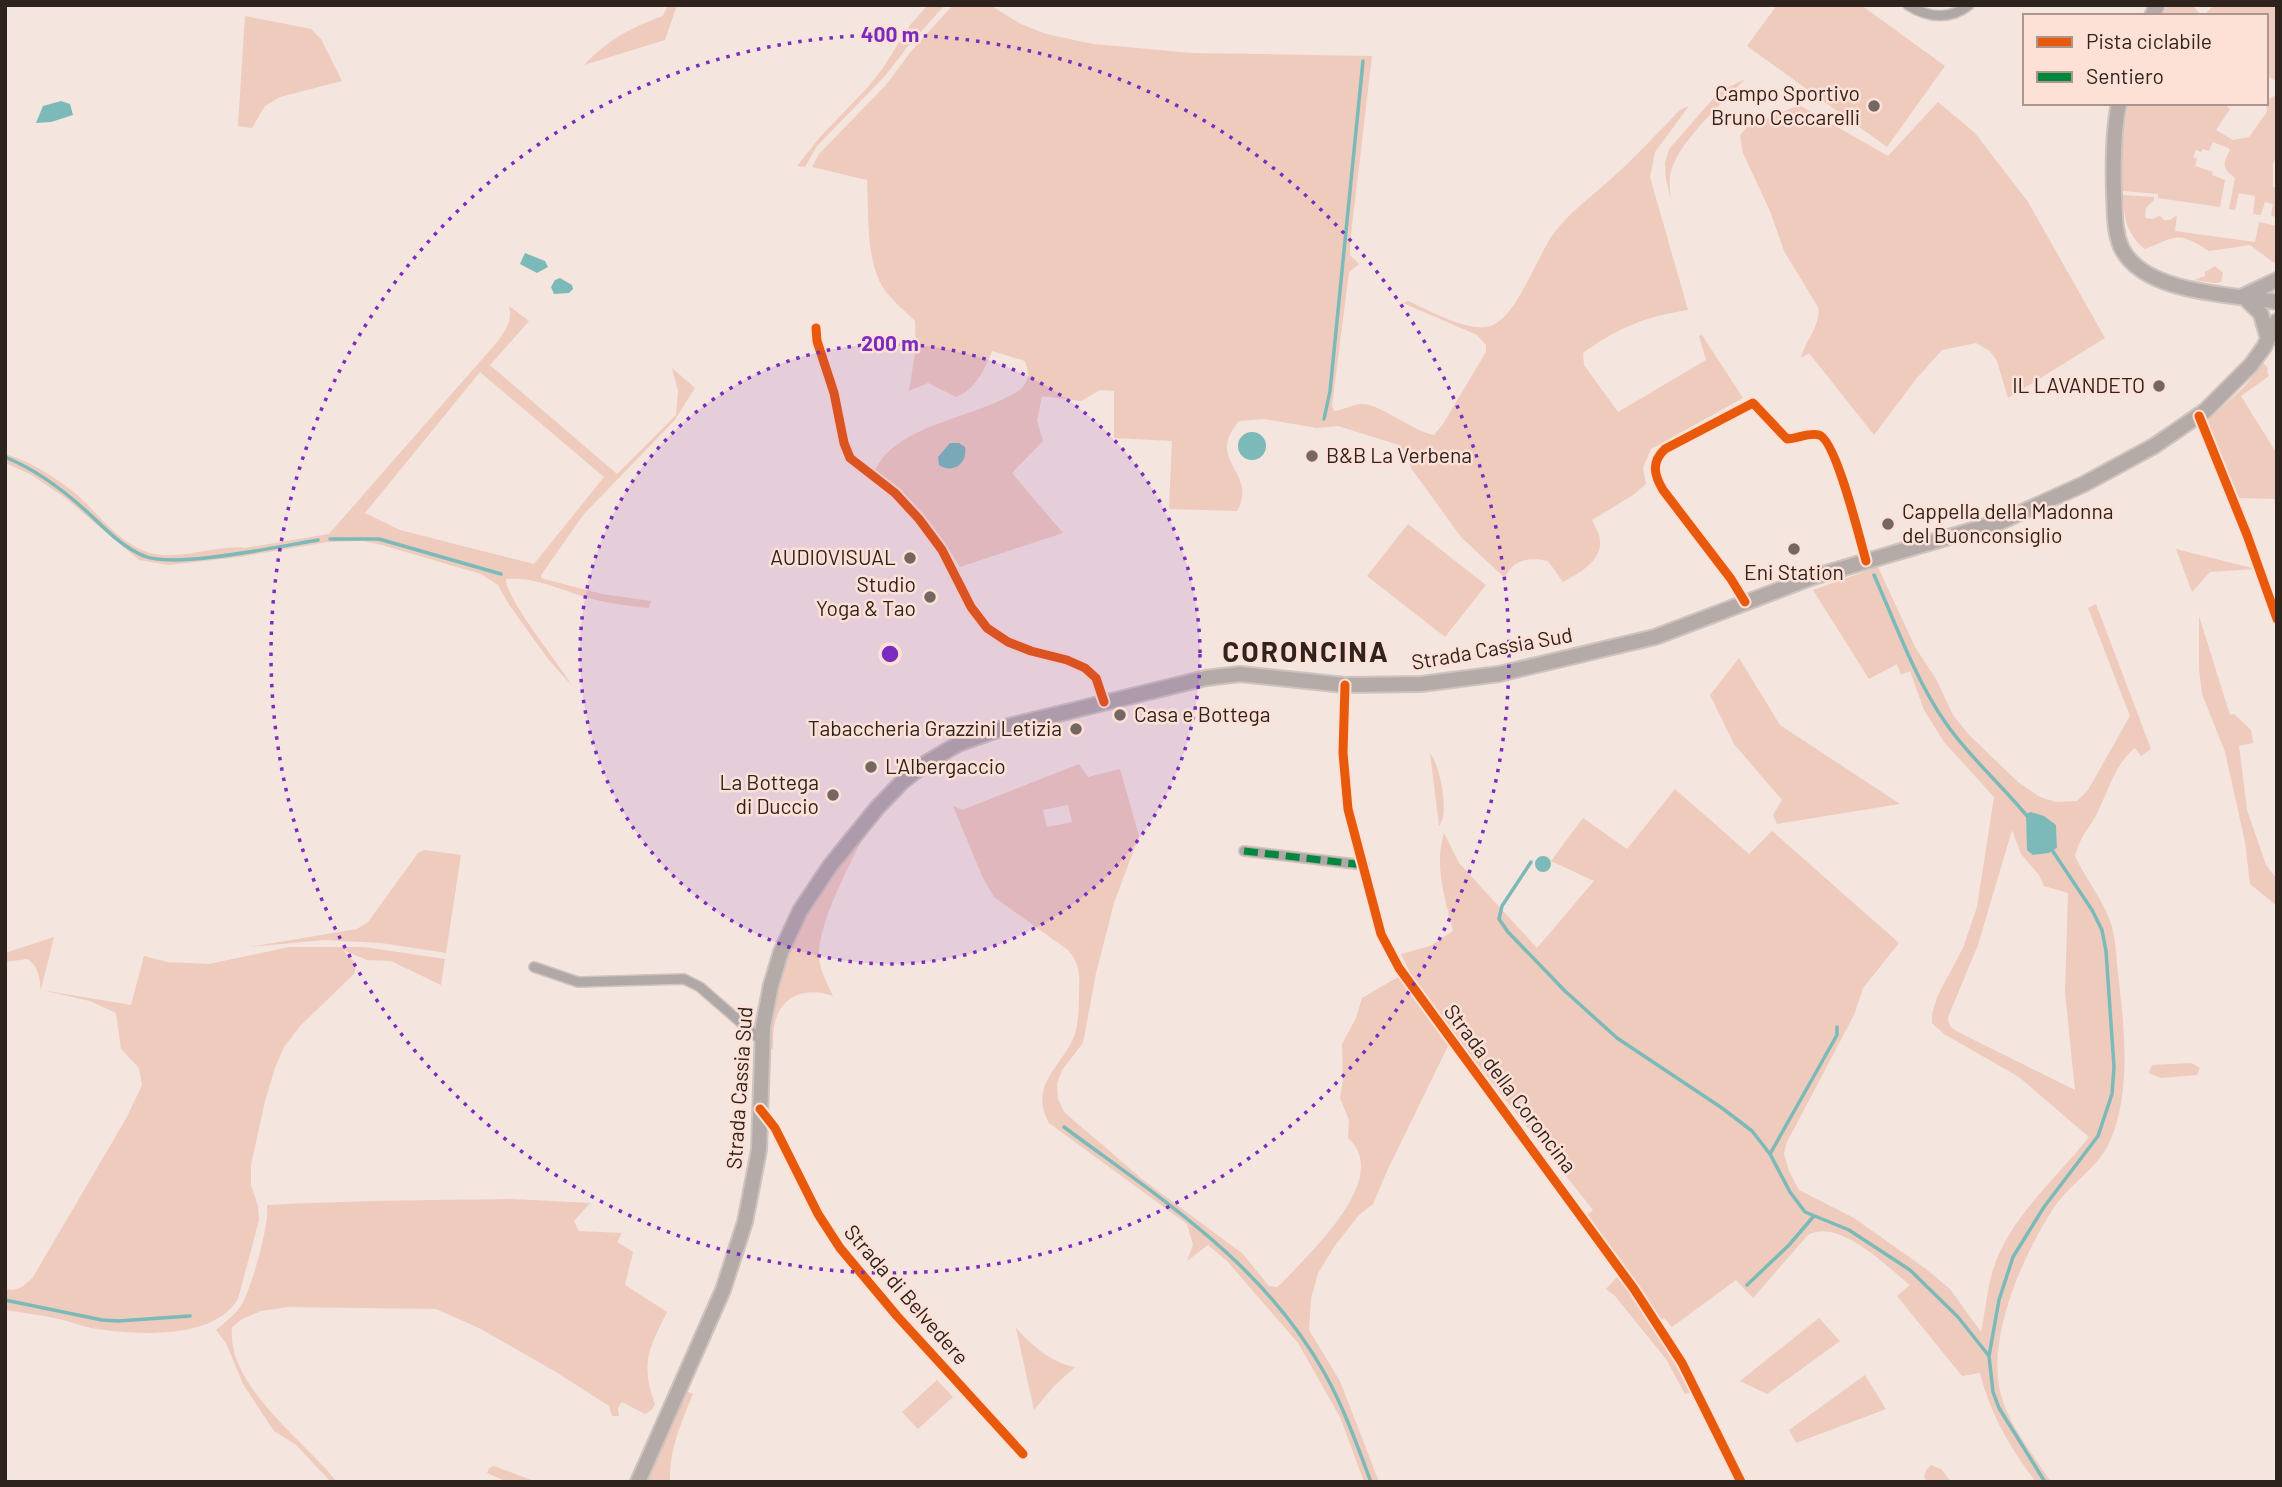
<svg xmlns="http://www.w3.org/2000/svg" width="2282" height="1487" viewBox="0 0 2282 1487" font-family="Barlow,sans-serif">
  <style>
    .green { fill: #eecbbc; fill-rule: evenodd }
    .water { fill: #7bbab8 }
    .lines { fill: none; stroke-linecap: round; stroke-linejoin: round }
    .stream { stroke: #7bbab8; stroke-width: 3.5 }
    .street-casing { stroke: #cfc3be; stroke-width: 12 }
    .primary-casing { stroke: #cfc3be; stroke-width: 18 }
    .street { stroke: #b0a8a7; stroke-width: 9 }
    .primary { stroke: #b4aaa8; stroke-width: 14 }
    .quiet { stroke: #00873e; stroke-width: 7; stroke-dasharray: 14 7; stroke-linecap: butt }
    .cycleway-casing { stroke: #fde1d6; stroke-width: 13 }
    .cycleway { stroke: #e8590c; stroke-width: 9 }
    .ring { fill: none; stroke: #7b2cbf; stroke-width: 3.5; stroke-dasharray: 3.5 7 }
    .poi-dot { fill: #746762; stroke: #fde1d6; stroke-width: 2.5 }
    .labels { text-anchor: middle; stroke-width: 5; stroke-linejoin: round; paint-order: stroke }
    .poi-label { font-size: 21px; fill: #2f231e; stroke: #fde1d6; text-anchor: end }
    .street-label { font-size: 21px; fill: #2f231e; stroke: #fde1d6 }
    .district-label { font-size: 28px; font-weight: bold; letter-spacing: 2px; fill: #2f231e; stroke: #fde1d6 }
    .centre { fill: #7b2cbf; stroke: #fde1d6; stroke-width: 3.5 }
    .ring-label { font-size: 21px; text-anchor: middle; font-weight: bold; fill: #7b2cbf; stroke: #fde1d6; stroke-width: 5; stroke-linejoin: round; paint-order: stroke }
  </style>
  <rect width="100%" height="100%" fill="#f4e5df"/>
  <path class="green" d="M668,5H677L665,40L584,65C609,39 630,28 663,16Z
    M928,5H945L908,46L885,76L817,146L805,167L797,166L820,137L868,87L883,68L910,25Z
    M953,5H990L1021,24L1046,34L1093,44L1192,53L1372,56L1350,243V255L1359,264L1349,272L1332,406L1334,411C1344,410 1353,404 1362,404C1379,403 1412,431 1434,435L1443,424L1486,352V345L1477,335L1403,303L1408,301C1429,310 1471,335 1493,325C1518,314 1537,256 1554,233C1570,212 1592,196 1612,178C1636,157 1657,133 1680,110L1689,106L1655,152L1650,177L1688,310C1645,317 1619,327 1583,353L1584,365L1618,412L1706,360L1699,336L1702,335L1743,398L1651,449L1643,468L1646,484L1633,495L1592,520C1595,526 1600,535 1600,541C1602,561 1578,574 1563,582L1548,561C1530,557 1513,559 1505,578L1461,537L1411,468L1408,457L1399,445L1338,426L1317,428L1264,419L1239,421C1204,462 1259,471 1237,511L1169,509L1172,441L1114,438V391L1100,390L1081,401L1042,396L1037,421L1043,441L1012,473L1063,533L960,567C937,530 913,495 875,471C894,427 966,419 1005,398C1013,394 1022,391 1026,382C1030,375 1027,369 1025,361L992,351C986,368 974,391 956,397L928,383L909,391L916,347L915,321C906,312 895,303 887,293C865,266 869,214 867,180L812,167L819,154L885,86L913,49Z
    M1777,5H1861L1945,66L1887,147L1747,46Z
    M2168,5H2192L2202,16H2162Z
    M2214,5H2277V82L2266,75V16H2203Z
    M245,16L311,29L321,39L342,81L280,97L265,106L252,128L238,126Z
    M1745,79C1723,102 1682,139 1672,168C1668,178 1670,190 1671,201L1666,179L1665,163L1669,149L1719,92Z
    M2277,94V153L2273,164V187L2277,188V218L2271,215L2273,204L2265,202L2261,215L2253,214L2255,196L2239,193L2235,210L2229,209L2235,178C2220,166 2224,165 2230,149L2213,142L2209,151L2203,149L2201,152L2196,150L2193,157L2197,159L2195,166L2213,172L2212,175L2225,180L2220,207L2158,198V194L2123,191L2120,161L2128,103H2222L2230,109L2216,130L2233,140L2249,137L2267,112L2266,101Z
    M1938,102L1975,133L2028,202L2105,338L2008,398L1997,361L1990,351L1976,343L1942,350L1916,379L1874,435L1809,353L1801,358C1805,341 1822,324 1818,307L1784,251L1770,211L1743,153L1740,135L1747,127L1799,105L1888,156Z
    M2123,195L2154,197V200L2146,208L2145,218L2152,219L2160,216L2164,220H2170L2177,215L2175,231L2255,242L2259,222L2277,226V265L2250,245L2209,251C2176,230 2177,237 2145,249C2126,234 2124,217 2123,195Z
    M2215,266L2223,273L2221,282L2215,283L2194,280L2205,276V272Z
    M509,306L529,321L490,365L617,474L676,415L678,391L672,368L695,388L674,421L584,514L541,575V578L544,579L602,594L651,601L649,608C630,606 611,604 593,599C564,592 537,576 506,579C505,598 560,665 572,686L548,659L508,603L498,585L481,574L382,545L363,541L328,542L240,557L169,565L139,560L64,497L30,474L5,463V454C30,461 55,477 75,493C98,513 119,544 150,553C182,561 213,545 245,548L329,534L498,341C506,329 513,320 509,306ZM480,372L604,477L534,564L400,530L365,513Z
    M2263,363L2268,368L2267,371L2269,376L2241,396L2277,454V499L2239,498L2212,435L2208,420L2245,386Z
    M1408,524L1486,585L1445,637L1367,576Z
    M2176,549L2256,569L2210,572L2192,592Z
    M1878,567L1915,647L1936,679L1953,715L1969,735L2018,782L2040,797L2056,802L2077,801L2088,790L2130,716L2088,608L2096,604L2151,749L2141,756L2135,748C2113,765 2107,797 2093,821C2084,834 2080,839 2075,856C2085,878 2102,898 2110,921C2116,937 2116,957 2118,973C2124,1027 2132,1090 2110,1141C2099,1167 2071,1183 2055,1206C2024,1252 1985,1339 2001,1395C2009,1426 2034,1455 2051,1482H2036C2011,1449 1990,1414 1980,1373L1962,1376L1897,1296L1910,1285C1887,1267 1839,1217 1808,1235L1753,1298L1736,1280L1672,1327L1664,1318L1660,1321L1587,1215L1593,1210L1433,1008L1408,969L1401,954L1430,946L1453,931C1445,898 1434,866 1444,833L1459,863L1537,948L1594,881L1551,861L1583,818L1627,849L1675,789L1749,854L1772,831L1899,943L1863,988L1854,1015L1786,1144L1784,1154L1789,1171L1799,1190L1854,1218L1926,1269L1950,1289L1981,1332C1985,1313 1987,1292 1992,1273C2007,1220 2056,1179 2089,1137L2019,1077L1944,1034L1932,1023V1013L1938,995L1963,948L1977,907L1994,797L1944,742L1924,710L1910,671L1901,675L1897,664L1869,679L1813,590ZM2056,825L2057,848L2049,853L2033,855ZM2012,830L2021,854L2039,875L2044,886L2068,893L2065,993L2075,1090L1960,1033C1952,1029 1948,1026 1948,1017L1978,945Z
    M2199,616L2230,715L2234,714L2251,730L2253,743L2239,746L2247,810L2266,865L2277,879V906L2250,884L2245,842L2225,752L2202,694L2199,669Z
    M1739,658L1780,725L1900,804L1777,824L1773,815L1782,800L1734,744L1710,695Z
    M1430,753C1440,765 1450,814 1439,826Z
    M1079,764L1088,777L1120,769L1139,836L1114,903L1096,973L1083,1043L1062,1070L1057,1084L1058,1099L1064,1112L1142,1179L1243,1254L1269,1286L1277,1287L1283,1282C1309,1253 1393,1178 1348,1138L1349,1120L1340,1098L1343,1080L1342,1044L1356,1018L1362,998L1398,977L1449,1044L1387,1171L1373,1204L1359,1215L1336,1244L1318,1273L1311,1299L1309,1330L1340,1381L1379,1482H1364L1340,1417L1298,1343L1227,1261L1208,1245L1187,1261L1193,1245L1187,1224L1049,1123C1028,1083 1063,1067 1075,1034C1079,1020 1079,1004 1079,990C1080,974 1079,962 1068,950L994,897L982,876L953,806L962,810ZM1068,805L1072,822L1047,827L1043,810Z
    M868,828C852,860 819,920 819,955C819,969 827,983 833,996C812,988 786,992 777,1016C773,1026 773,1038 773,1049L768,1048C771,1021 773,993 782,968C801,916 835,872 868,828Z
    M424,850L461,855L446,953L381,943L324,940L249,947L357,929L368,922L418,853Z
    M54,937L41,990L131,1005L144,956L167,962L209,964L289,947H364L445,959L441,985L391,961L367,960L343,950C350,959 359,961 354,974L300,1026L284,1047L275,1068L265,1101L251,1165V1185L258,1206L259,1220L238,1299C213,1341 133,1335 91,1328C80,1326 70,1321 59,1319C42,1315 23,1313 5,1310V1289C17,1292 25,1286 33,1277L127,1117L142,1085L139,1068L121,1049L116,1013L90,1001L41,990C39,977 39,966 27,959L5,962V953Z
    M2191,1063L2200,1068L2197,1075L2161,1078L2149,1073L2152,1065Z
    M512,1199L590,1203L574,1221L579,1231L622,1233L617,1242L633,1252L625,1285L667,1312C649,1349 640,1363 655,1404L652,1410L645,1414L622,1402L618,1408L619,1416H612L609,1406L556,1372L481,1329L436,1309L288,1307L261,1311L242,1319L232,1327C226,1386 304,1440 337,1482H331L295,1444L274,1431L243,1384L226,1343L216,1330C225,1322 237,1314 243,1302C252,1285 270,1224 267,1205C349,1201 430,1200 512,1199Z
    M1619,1275L1663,1340L1694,1392L1685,1394L1666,1359L1615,1296L1606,1289Z
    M1819,1318L1840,1341L1767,1394L1740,1381Z
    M1016,1328C1034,1347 1050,1362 1075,1367L1054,1386L1034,1410Z
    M1865,1375L1886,1409L1796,1443L1789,1430Z
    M937,1380L953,1397L918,1429L902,1412Z
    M686,1391L693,1394C681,1423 669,1450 670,1482H644Z
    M1931,1465L1941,1469L1951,1482H1928L1924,1477L1926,1470Z
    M494,1466L537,1482H508L487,1473L489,1468Z"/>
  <path class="water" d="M61,101L70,104L73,115L51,122L36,123L43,106Z
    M525,253L545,261L548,267L537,273L520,264Z
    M560,278L572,285L573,289L569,293L554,294L551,287L555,280Z
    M1238 446a14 14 0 1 1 28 0a14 14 0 1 1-28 0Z
    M950,443H959L965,447C968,462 954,475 939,465L938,457Z
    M2031,812L2044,816L2056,825L2057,848L2049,853L2033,855L2027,850L2026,814Z
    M1535 864a8 8 0 1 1 16 0a8 8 0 1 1-16 0Z"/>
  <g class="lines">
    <path class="stream" d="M1324,419L1330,391L1363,61
      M5,457C34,469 62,489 85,510C103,526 121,547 144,556C175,569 281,546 318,540
      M330,539H379L501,574
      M1874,575C1895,622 1915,679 1945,722C1968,756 2001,784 2027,816
      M1531,862L1502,906L1499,919L1508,932L1565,991L1617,1038L1722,1108L1752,1131L1770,1154L1790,1192L1805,1212L1849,1230L1910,1270L1958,1317L1989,1356
      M1064,1127C1162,1200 1263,1263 1325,1374C1344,1408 1357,1445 1371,1482
      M1770,1154L1837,1035V1027
      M1747,1285L1789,1245L1813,1217
      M5,1300L102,1320L118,1321L190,1316
      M2045,1482L1999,1408L1993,1392L1989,1356L1999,1300L2013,1257L2044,1207L2098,1136L2112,1094L2114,1067L2106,951L2102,930L2092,910L2052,850"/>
    <defs>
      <path id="street" d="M1908,5C1928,18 1950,20 1969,5
        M816,328L817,341L834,393L844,443L850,458L895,493L919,519L942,550L971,607L987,628L1008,642L1031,651L1067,660L1085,668L1096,678L1104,702
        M2199,416L2247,535L2277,619
        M1745,602L1731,579L1663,490C1654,475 1651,462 1665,449L1753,403L1787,439C1797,439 1809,432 1819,435C1836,440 1860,540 1866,561
        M1345,685L1343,753L1348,809L1381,934L1399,968L1634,1289L1682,1363L1741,1482
        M1244,851L1364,865
        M534,967L578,982L684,979L700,987L761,1040
        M760,1109L775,1128L818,1214L840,1248L897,1316L1023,1454"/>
      <path id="primary" d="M2152,16L2157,5
        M2119,103C2113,133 2113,164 2114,194C2115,212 2114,230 2121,247C2143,294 2231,294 2277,302
        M2243,296L2261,314L2268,339
        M2243,296L2277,280
        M638,1482L723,1290L745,1222L759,1150L763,1026L771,985L781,952L800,911L830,866L877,808L902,782L926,763L958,744L1009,726L1206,678L1240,674L1345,685L1421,684L1499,674L1655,637L1813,577L2000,522L2084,484L2154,446L2205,411L2251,365L2264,347L2277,321"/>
    </defs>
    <use href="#street" class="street-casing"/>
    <use href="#primary" class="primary-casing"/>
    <use href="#street" class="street"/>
    <use href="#primary" class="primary"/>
    <path class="quiet" d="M1244,851L1364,865"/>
    <defs>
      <path id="cycleway" d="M816,328L817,341L834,393L844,443L850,458L895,493L919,519L942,550L971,607L987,628L1008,642L1031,651L1067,660L1085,668L1096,678L1104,702
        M2199,416L2247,535L2277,619
        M1745,602L1731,579L1663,490C1654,475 1651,462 1665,449L1753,403L1787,439C1797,439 1809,432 1819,435C1836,440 1860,540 1866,561
        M1345,685L1343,753L1348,809L1381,934L1399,968L1634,1289L1682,1363L1741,1482
        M760,1109L775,1128L818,1214L840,1248L897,1316L1023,1454"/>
    </defs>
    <use href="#cycleway" class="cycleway-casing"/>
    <use href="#cycleway" class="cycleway"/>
  </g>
  <circle cx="890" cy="654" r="310" fill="#7b2cbf" fill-opacity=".12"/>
  <g class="ring">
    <circle cx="890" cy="654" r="310"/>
    <circle cx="890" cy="654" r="619"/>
  </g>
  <g class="poi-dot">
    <circle cx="1874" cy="106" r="7"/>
    <circle cx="2159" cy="386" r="7"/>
    <circle cx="1312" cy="456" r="7"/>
    <circle cx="1888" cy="524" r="7"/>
    <circle cx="1794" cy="549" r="7"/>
    <circle cx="910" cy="558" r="7"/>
    <circle cx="930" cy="597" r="7"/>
    <circle cx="1120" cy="715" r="7"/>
    <circle cx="1076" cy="729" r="7"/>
    <circle cx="871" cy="767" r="7"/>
    <circle cx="833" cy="795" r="7"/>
  </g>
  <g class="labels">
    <g class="poi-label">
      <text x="1860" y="101">Campo Sportivo<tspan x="1860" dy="24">Bruno Ceccarelli</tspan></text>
      <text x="2145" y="393">IL LAVANDETO</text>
      <text x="1326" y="463" text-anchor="start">B&amp;B La Verbena</text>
      <text x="1902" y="519" text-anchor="start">Cappella della Madonna<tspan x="1902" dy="24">del Buonconsiglio</tspan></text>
      <text x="896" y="565">AUDIOVISUAL</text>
      <text x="1794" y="580" text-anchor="middle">Eni Station</text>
      <text x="916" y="592">Studio<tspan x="916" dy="24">Yoga &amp; Tao</tspan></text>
      <text x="1134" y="722" text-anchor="start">Casa e Bottega</text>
      <text x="1062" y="736">Tabaccheria Grazzini Letizia</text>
      <text x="885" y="774" text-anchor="start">L'Albergaccio</text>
      <text x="819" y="790">La Bottega<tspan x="819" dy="24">di Duccio</tspan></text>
    </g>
    <g class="street-label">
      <text transform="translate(1492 649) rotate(-10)" y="7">Strada Cassia Sud</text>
      <text transform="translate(740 1088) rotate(-86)" y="7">Strada Cassia Sud</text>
      <text transform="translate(1510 1089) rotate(53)" y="7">Strada della Coroncina</text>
      <text transform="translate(906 1295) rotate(49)" y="7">Strada di Belvedere</text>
    </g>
    <g class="district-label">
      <text x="1306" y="662">CORONCINA</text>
    </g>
  </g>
  <circle cx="890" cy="654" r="10" class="centre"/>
  <g class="ring-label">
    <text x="890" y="42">400 m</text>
    <text x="890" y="351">200 m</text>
  </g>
  <rect width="2282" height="1487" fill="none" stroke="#2f231e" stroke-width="14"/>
  <rect x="2023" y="14" width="245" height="91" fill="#fde1d6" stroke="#ab958c" stroke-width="2"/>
  <rect x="2037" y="37" width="35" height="10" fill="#e8590c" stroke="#ab958c" stroke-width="2"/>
  <text x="2086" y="49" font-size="21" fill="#2f231e">Pista ciclabile</text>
  <rect x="2037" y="72" width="35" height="10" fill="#00873e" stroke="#ab958c" stroke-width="2"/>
  <text x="2086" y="84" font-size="21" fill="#2f231e">Sentiero</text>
</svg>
